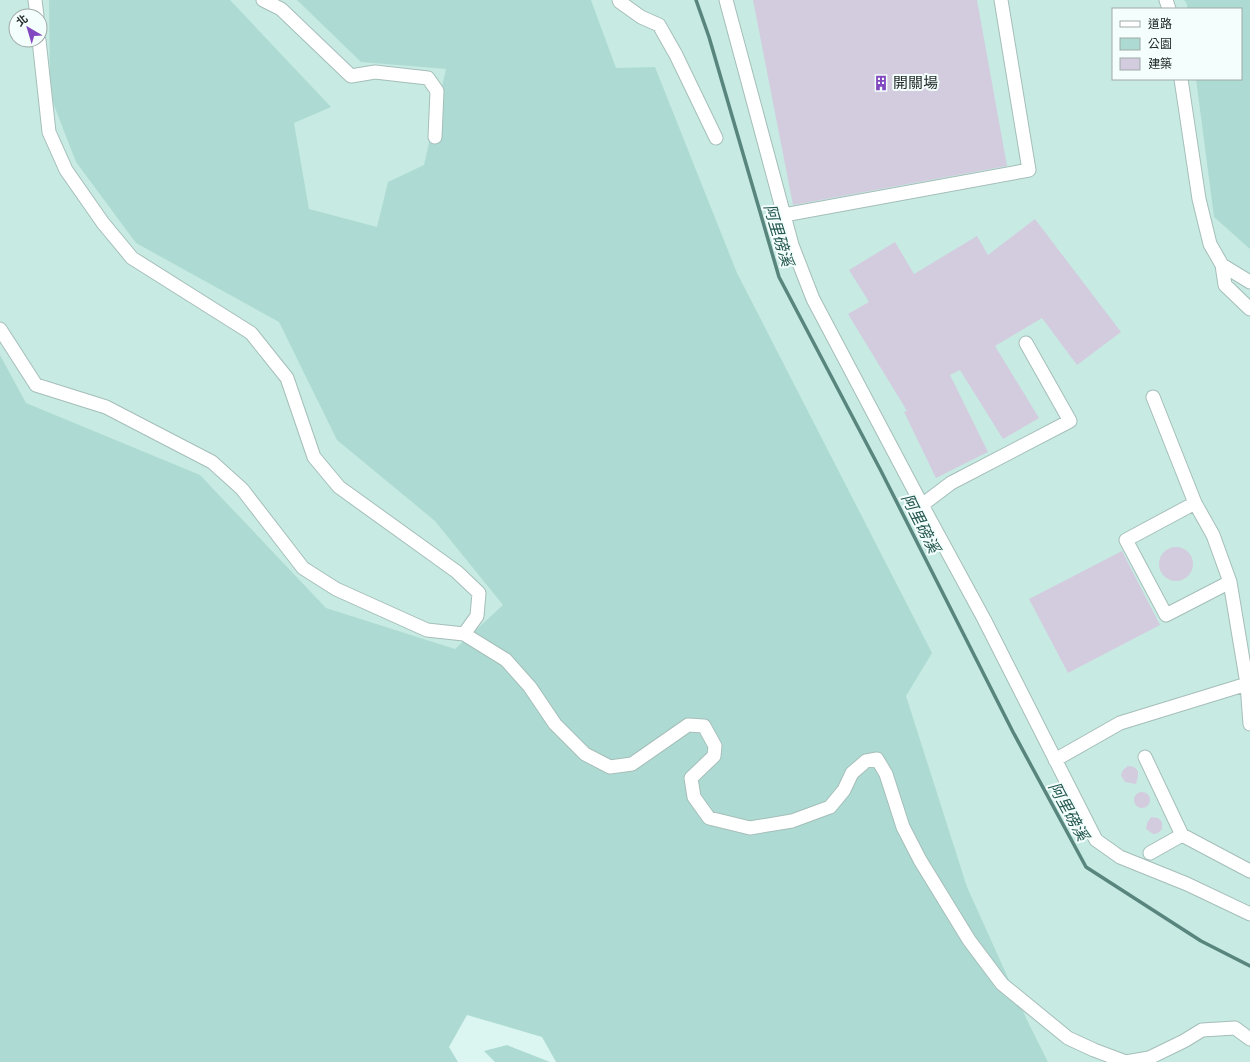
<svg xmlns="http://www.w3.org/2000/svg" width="1250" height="1062" viewBox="0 0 1250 1062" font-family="Signika,'Noto Sans TC',sans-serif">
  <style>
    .built { fill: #c7eae3; fill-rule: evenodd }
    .green { fill: #addbd3 }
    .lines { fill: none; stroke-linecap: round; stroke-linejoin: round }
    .stream { stroke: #58857d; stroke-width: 3.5 }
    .building { fill: #d3ccdf }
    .minor-casing { stroke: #a5beb9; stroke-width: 15 }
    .minor { stroke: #fff; stroke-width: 13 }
    .labels { text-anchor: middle; stroke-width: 4; stroke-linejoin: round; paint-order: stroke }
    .poi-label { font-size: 15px; fill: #222b2a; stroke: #f4fefc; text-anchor: start }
    .water-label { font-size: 16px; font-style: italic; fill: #23574f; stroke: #f4fefc }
  </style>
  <rect width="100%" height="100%" fill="#dbf5f0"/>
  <path class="built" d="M0,0H1250V1062H971L0,490ZM1113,9H1241V79H1113ZM16,16H40V40H16Z"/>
  <path class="green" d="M49,0H230L331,107L294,123L309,209L377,227L388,182L424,165L446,69L361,62L297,0H591L616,68L655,67L737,273L932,653L906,696L967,887L1027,1020L1048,1062H556L542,1037L467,1015L449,1047L458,1062H0V355L26,403L200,475L326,608L455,649L503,605L435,521L337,440L279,322L136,243L76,162L50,95Z
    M1184,0H1250V249L1214,217L1196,79H1241V9H1187V4Z
    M507,1045L550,1062H495L484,1051Z"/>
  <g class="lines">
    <path class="stream" d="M696,0L709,37L779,277L881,471L1013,732L1086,867L1201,941L1250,966"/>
  </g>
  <path class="building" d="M753,0H977L1007,166L793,205Z
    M1035,219L1121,332L1077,365L1042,318L995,346L1039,418L1003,439L960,370L950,375L988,452L936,478L904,412L907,411L848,314L869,302L849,270L895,242L914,274L977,236L988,255Z
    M1159 564a17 17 0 1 1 34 0a17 17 0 1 1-34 0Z
    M1122,551L1160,625L1068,673L1029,599Z
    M1128,766L1134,767L1138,771V776L1136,784L1125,782L1122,777L1121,775L1123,770Z
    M1134 800a8 8 0 1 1 16 0a8 8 0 1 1-16 0Z
    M1151,817L1158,818L1162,822V829L1158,833L1153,834L1146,829L1147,823Z"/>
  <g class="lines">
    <defs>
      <path id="minor" d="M35,0L37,16
        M263,0L281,9L351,76L375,72L428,78L437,91L435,137
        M619,0L620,2L641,17L659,25L676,55L716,138
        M726,0L792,245L813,299L922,505L984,619L1096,840L1120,857L1187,884L1250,914
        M1166,0L1169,9
        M1181,79L1199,199L1210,244L1222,265L1225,285L1250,309
        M784,215L1029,170L1001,0
        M1222,265L1250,282
        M0,329L36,385L106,407L212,462L242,489L303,568L336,589L427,630L464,634L477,616L479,593L457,572L339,487L314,457L287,378L251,333L132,258L103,223L66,170L49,132L39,40
        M1153,397L1195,503
        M922,505L951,483L1070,421L1026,343
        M464,634L506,660L530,687L555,724L585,754L610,767L632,764L688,725L704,726L715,746L714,756L691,778L694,797L709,818L750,828L792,821L830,807L844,790L852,773L866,761L877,759L886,774L903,827L920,860L969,940L1002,984L1068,1038L1094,1050L1126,1062L1149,1058L1184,1041L1202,1030L1235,1028L1250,1039
        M1247,684L1250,724
        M1145,757L1182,835L1250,871
        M1055,760L1120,723L1247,684L1230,582L1213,535L1195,503L1126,540L1166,615L1230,582
        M1150,853L1182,835"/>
    </defs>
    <use href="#minor" class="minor-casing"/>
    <use href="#minor" class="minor"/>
  </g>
  <defs>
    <symbol id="building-bare" viewBox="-9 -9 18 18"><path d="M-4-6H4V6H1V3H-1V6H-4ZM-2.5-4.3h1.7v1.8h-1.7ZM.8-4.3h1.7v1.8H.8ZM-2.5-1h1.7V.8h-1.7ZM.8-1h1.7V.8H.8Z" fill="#8248bf" stroke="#f4fefc" stroke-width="2.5" paint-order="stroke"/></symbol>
  </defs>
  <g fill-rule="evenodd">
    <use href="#building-bare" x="870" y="72" width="22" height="22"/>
  </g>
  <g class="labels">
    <g class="poi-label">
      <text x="893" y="88">開關場</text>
    </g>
    <g class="water-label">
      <text transform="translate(779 235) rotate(73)" y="6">阿里磅溪</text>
      <text transform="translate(921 523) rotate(63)" y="6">阿里磅溪</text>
      <text transform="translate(1069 811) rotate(61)" y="6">阿里磅溪</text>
    </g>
  </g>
  <rect x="1112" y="8" width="130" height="72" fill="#f4fefc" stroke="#a0aaa8"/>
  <rect x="1120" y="21" width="20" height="6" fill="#ffffff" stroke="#a0aaa8"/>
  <text x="1148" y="28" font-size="12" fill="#222b2a">道路</text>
  <rect x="1120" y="38" width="20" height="12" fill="#addbd3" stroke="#a0aaa8"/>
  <text x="1148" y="48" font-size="12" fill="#222b2a">公園</text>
  <rect x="1120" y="58" width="20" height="12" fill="#d3ccdf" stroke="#a0aaa8"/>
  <text x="1148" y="68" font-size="12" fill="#222b2a">建築</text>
  <g transform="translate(28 28) rotate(322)"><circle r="19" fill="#f4fefc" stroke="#a0aaa8"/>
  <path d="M0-3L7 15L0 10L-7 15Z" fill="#8248bf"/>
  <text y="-6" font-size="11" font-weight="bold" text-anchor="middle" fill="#222b2a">北</text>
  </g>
</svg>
